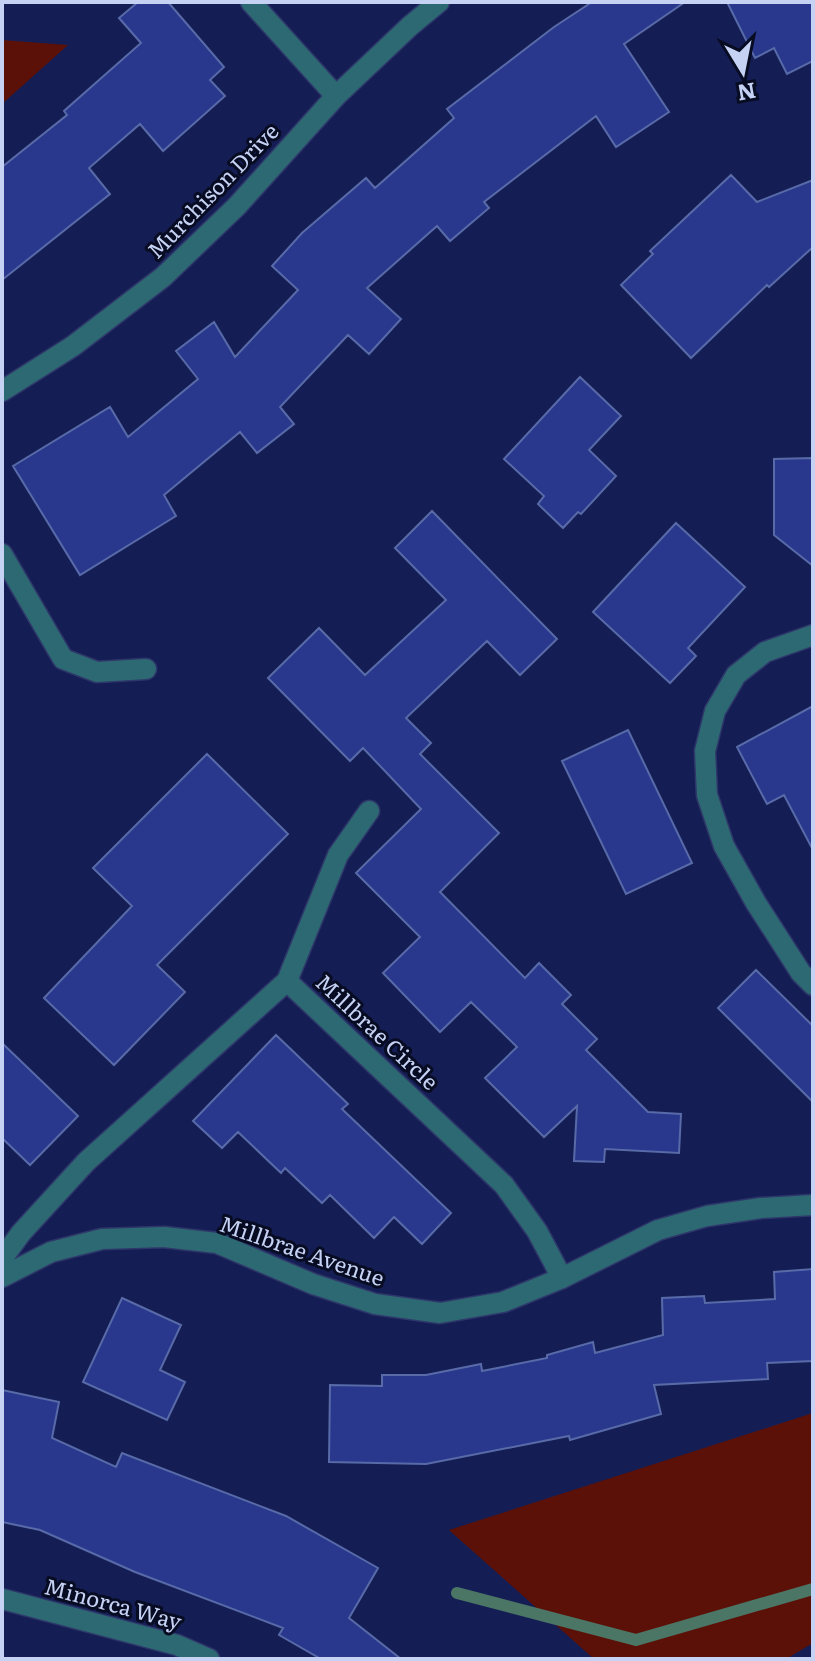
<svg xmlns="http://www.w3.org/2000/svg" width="815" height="1661" viewBox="0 0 815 1661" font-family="Literata,serif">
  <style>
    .green { fill: #5b1108 }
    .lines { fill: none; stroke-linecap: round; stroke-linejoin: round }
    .stream { stroke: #4b7565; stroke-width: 12 }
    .building { fill: #29388d; stroke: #586aa8; stroke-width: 2 }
    .service-casing { stroke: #2e376a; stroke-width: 23 }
    .minor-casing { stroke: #2e376a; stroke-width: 23 }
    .tertiary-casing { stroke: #2e376a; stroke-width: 23 }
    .service { stroke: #2d6973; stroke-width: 20 }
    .minor { stroke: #2d6973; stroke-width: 20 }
    .tertiary { stroke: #2d6973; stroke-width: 20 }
    .labels { text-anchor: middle; stroke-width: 6; stroke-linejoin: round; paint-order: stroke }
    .street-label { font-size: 22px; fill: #c6d2f4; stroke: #070c23 }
  </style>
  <rect width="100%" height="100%" fill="#151e54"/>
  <path class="green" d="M2,40L68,45L2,104Z
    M813,1413V1643L786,1659H594L449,1530Z"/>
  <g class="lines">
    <path class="stream" d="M457,1593L636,1640L813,1589"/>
  </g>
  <path class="building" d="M138,2H168L224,67L210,80L225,96L163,151L140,124L89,168L110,194L2,280V167L67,115L64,111L141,43L119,18Z
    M592,2H685L624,44L669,112L616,147L596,116L484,202L489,208L450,241L437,226L367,288L401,319L369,354L348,335L280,407L294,424L257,453L240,432L164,495L176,516L80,575L13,466L110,407L128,437L198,379L176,351L214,322L235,357L298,290L272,266L302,233L366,178L375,188L454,118L447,109L554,27Z
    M727,2H813V61L787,74L774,48L755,58Z
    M731,175L757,202L813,180V247L769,287L767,285L691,358L621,285L653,254L650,251Z
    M580,377L621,416L589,450L616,476L581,514L578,512L563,528L538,504L544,496L504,459Z
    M813,458V566L774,535V459Z
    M432,511L557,639L520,675L487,641L406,718L431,743L420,754L499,833L440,892L525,978L539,963L571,995L562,1004L597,1039L586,1050L648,1112L681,1114L679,1153L605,1149L604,1162L574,1161L577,1106L544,1137L485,1078L517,1047L471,1002L440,1032L383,973L420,937L356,873L421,809L363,748L350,761L268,678L319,628L365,675L446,600L395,548Z
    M676,523L745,587L688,648L696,656L670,683L593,612Z
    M813,706V850L784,795L767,804L737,747Z
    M628,730L692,863L626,894L562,761Z
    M207,754L288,834L157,965L185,992L114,1065L44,998L132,906L93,868Z
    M756,970L813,1026V1102L718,1008Z
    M276,1035L348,1104L342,1109L451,1213L422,1244L394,1217L374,1238L330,1195L322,1203L285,1168L281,1173L238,1132L222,1148L193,1121Z
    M2,1043L78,1116L30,1165L2,1138Z
    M813,1269V1361L767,1363L768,1379L654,1385L661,1414L570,1440L569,1436L426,1464L329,1462L330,1385L382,1386V1375H426L481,1364L482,1371L547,1358V1355L593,1342L595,1353L663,1335L662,1298L704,1296L705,1303L775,1299L774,1272Z
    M122,1298L181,1325L160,1370L185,1382L167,1420L83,1382Z
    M2,1390L59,1402L52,1438L116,1467L122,1453L286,1516L378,1568L349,1618L401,1659H321L279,1635L283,1628L135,1572L40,1530L2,1522Z"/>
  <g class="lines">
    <defs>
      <path id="service" d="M2,554L63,659L97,672L146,669
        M287,981L338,855L369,811"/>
      <path id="minor" d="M251,2L336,96
        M2,391L73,346L163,277L237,206L336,96L410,26L439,2
        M813,635L765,652L736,675L715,711L705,751L707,795L724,846L756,903L801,973L813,985
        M2,1259L21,1233L86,1162L287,981L504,1185L537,1231L562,1278
        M2,1599L177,1645L209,1659"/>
      <path id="tertiary" d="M2,1277L51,1252L102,1239L164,1237L217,1243L313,1284L375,1304L440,1313L503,1302L562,1278L658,1230L707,1216L761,1208L813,1205"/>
    </defs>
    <use href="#service" class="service-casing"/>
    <use href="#minor" class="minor-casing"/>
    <use href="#tertiary" class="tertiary-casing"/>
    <use href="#service" class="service"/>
    <use href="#minor" class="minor"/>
    <use href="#tertiary" class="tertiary"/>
  </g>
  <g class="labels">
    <g class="street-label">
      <text transform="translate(213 191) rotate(-46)" y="8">Murchison Drive</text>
      <text transform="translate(377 1032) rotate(43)" y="8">Millbrae Circle</text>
      <text transform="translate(302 1251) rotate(19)" y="8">Millbrae Avenue</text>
      <text transform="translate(113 1604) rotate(15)" y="8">Minorca Way</text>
    </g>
  </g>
  <rect width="815" height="1661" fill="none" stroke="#c6d2f4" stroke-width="8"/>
  <g transform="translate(743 72) rotate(170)" stroke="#070c23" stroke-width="6" paint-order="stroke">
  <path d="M0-6L14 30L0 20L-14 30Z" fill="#c6d2f4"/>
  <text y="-12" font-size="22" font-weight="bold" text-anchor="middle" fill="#c6d2f4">N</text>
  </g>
</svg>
